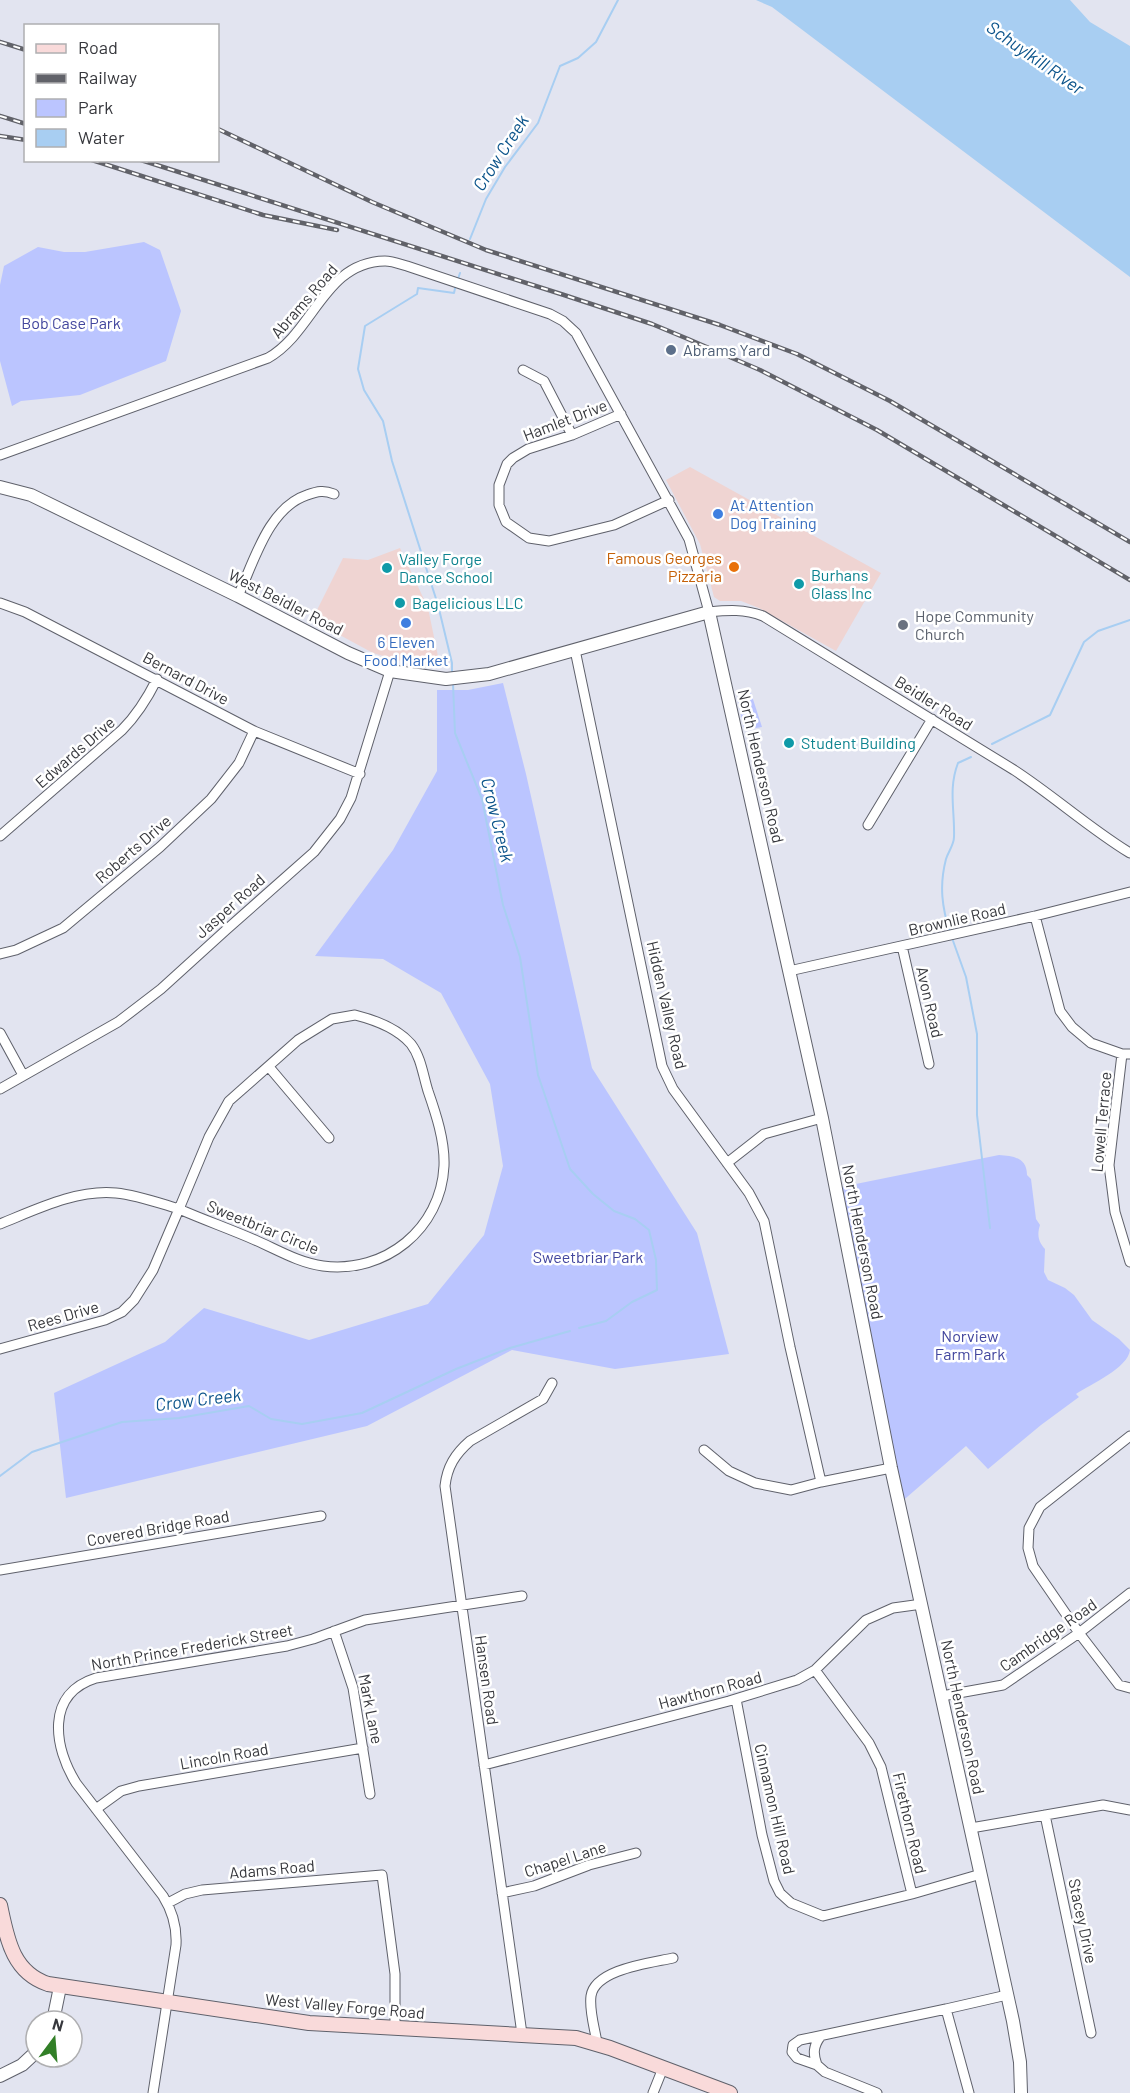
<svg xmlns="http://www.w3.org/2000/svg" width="1130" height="2093" viewBox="0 0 1130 2093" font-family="Barlow,sans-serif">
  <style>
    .commercial { fill: #efd4d2 }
    .green { fill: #bbc5ff }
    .water { fill: #a8cef2 }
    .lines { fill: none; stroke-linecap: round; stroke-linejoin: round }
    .stream { stroke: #a8cef2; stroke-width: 2 }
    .minor-casing { stroke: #5f616b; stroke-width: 11 }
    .tertiary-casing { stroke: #5f616b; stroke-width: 14 }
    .secondary-casing { stroke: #5f616b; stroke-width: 16 }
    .minor { stroke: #fff; stroke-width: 9 }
    .tertiary { stroke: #fff; stroke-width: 12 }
    .secondary { stroke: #f9dada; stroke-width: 14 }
    .rail-casing { stroke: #616269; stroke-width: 4.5 }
    .rail { stroke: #fff; stroke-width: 2; stroke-dasharray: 7; stroke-linecap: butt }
    .service-dot { fill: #5c6f8a; stroke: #fff; stroke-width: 2 }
    .shop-dot { fill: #3f7fe0; stroke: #fff; stroke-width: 2 }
    .food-dot { fill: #e8710a; stroke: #fff; stroke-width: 2 }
    .culture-dot { fill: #0f9aa8; stroke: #fff; stroke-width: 2 }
    .worship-dot { fill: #6b7280; stroke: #fff; stroke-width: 2 }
    .labels { text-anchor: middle; stroke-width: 5; stroke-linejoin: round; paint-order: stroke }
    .street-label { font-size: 16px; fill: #37383d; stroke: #fff }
    .park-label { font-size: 16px; fill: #42469e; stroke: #fff }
    .service-label { font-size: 16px; fill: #4e5e75; stroke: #fff; text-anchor: start }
    .shop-label { font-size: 16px; fill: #366cbe; stroke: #fff; text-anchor: start }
    .food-label { font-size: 16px; fill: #c56008; stroke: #fff; text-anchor: end }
    .culture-label { font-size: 16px; fill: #0d838f; stroke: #fff; text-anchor: start }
    .worship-label { font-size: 16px; fill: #5b616d; stroke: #fff; text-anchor: start }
    .water-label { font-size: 18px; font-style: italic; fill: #0c548b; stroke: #fff }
  </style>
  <rect width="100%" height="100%" fill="#e2e4f0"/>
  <path class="commercial" d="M690,467L881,573L836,651L759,608L741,601H720L714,597L700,544L666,480Z
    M400,548L428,608L440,666L410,664L373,653L312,620L343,558L368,560Z"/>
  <path class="green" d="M144,242L160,250L181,311L166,361L80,395L21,401L12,406L0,361V285L4,266L38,247L64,252H85Z
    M503,683L526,774L592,1068L697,1233L729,1354L615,1369L512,1350L367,1426L66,1498L54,1393L165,1342L204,1308L309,1340L428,1304L484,1235L503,1166L490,1084L441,993L383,959L315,956L393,850L437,771V690H468Z
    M750,690L762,727L744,730L738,701Z
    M999,1155C1014,1156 1027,1158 1027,1175L1031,1179L1036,1219L1040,1225C1037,1235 1038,1241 1045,1249L1044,1272L1048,1280L1065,1288L1074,1295L1092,1320L1119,1339L1130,1350C1128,1368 1091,1384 1076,1394L1079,1397L1041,1425L988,1469L966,1446L899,1504L836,1188Z"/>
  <path class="water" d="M756,0H1070L1090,22L1130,46V277L772,7Z"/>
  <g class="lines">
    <path class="stream" d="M470,239L486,199L505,167L538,123L560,66L578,58L596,42L618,0
      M458,279L460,273
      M452,675V663L438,605L392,461L383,421L364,390L358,369L365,326L417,294L418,288L454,293L456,284
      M453,683L455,733L482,799L503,905L520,957L538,1075L570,1169L593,1194L614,1211L635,1219L649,1230L656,1260L657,1290L632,1302L606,1321L579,1328
      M992,744L1050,715L1084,642L1098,631L1130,620
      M950,933C942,907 939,886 946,859C948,852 954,845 954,837C955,811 948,789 958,763L971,757
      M952,938L966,977L977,1034V1115L990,1228
      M0,1476L32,1452L122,1422L179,1418L249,1406L271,1419L302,1424L362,1413L456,1369L510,1348L570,1331"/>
    <defs>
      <path id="minor" d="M523,370L544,381L572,435
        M621,414L572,435L528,449L513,458L507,464L499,485V505L506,522L529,538L549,541L614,525L669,500
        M0,455L268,358C314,332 324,262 385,261C392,261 400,264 407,266L550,314L563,321L576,333L689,539L709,612C729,610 744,609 763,616L1014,770C1054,796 1089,828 1130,853
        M238,596C254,562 268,508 307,495C318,491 324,490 334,494
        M0,603L25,612L254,731L360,774
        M575,650L662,1066L673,1089L749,1193L764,1221L790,1347L821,1482
        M868,825L932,719
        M0,836L122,730C137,715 147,699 157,679
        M1035,916L1060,1011L1072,1027L1091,1043L1122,1054H1130
        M902,946L929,1064
        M0,954L16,950L63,928L160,847L211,799L239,763L254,731
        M789,971L1035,916L1130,892
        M355,1015C375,1020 397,1028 411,1044C421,1057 423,1075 428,1091C436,1114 445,1141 444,1166C441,1229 385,1274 323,1266C299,1263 276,1249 255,1240C230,1229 204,1220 179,1209L209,1137L229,1101L298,1040L332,1019Z
        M0,1033L23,1075
        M1122,1054L1109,1165L1115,1212L1130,1262
        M269,1067L329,1138
        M0,1089L118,1022L161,989L226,930L314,852L340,819L351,798L390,671
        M727,1163L764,1134L822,1118
        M0,1224C35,1210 77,1189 116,1193C137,1195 159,1203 179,1209L153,1270L134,1300L122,1312L105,1320L0,1349
        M1130,1436L1040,1507L1029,1528L1028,1548L1033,1566L1079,1633L1119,1685L1130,1688
        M704,1450L729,1471L755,1483L791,1490L821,1482L891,1468
        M0,1570L321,1516
        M334,1631L353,1688L370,1794
        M815,1670L869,1743L881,1767L912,1894
        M942,1696L1003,1685L1079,1633L1130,1593
        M736,1699L762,1835L774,1881L780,1893L791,1903L823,1916L912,1894L981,1874
        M484,1765L729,1701L797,1680L815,1670L866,1620L893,1608L922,1604
        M96,1809L121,1791L139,1786L363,1748
        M1045,1815L1091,2033
        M971,1828L1103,1805L1130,1810
        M502,1893L534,1886L589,1865L636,1853
        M168,1903L185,1894L202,1890L382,1875L395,1974V2028
        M946,2009L1007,1995
        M522,2034L445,1486C447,1467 455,1454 470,1441L543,1399L552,1383
        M597,2043C595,2029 589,2011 591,1996C595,1969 651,1963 673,1958
        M817,2065C813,2054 813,2047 820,2037
        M153,2093L176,1945C177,1927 173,1912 163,1896L76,1783C54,1747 45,1694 96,1678L287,1646L313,1639L365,1620L522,1596
        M653,2093L663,2068
        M877,2093L825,2072L817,2065L797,2058L792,2052L793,2045L800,2040L946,2009L969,2093"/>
      <path id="tertiary" d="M0,487L31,495L238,596L348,653L390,671L446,679L489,674L709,612L822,1118L891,1468L1013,2021L1020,2062L1021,2093
        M53,2021L60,1987
        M0,2076L22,2065L36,2052"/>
      <path id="secondary" d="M0,1905C7,1938 12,1972 48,1984L309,2023L576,2038L610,2048L730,2093"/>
    </defs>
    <use href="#minor" class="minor-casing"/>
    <use href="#tertiary" class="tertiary-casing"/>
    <use href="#secondary" class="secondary-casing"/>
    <use href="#minor" class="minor"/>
    <use href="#tertiary" class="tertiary"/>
    <use href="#secondary" class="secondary"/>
    <defs>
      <path id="rail" d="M0,42L26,50
        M0,116L26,124
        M218,129L372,202L486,250L720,325L797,354L890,401L1130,542
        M0,136L26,140
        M92,160L263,215L337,230
        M141,160L564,295L652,324L688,339L760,370L877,430L1130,580"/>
    </defs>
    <use href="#rail" class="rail-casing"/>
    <use href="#rail" class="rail"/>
  </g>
  <circle class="service-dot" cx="671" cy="350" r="6"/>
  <g class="shop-dot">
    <circle cx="718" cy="514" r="6"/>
    <circle cx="406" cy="623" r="6"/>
  </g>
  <circle class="food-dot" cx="734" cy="567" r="6"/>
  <g class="culture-dot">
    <circle cx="387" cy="568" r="6"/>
    <circle cx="799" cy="584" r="6"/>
    <circle cx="400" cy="603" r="6"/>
    <circle cx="789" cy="743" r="6"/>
  </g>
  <circle class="worship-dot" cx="903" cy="625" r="6"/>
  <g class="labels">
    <g class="street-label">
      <text transform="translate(304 301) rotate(-49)" y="6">Abrams Road</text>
      <text transform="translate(565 420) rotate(-21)" y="6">Hamlet Drive</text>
      <text transform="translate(286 602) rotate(27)" y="6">West Beidler Road</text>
      <text transform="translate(186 678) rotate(28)" y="6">Bernard Drive</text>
      <text transform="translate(934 703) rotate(32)" y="6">Beidler Road</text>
      <text transform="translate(75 752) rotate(-41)" y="6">Edwards Drive</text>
      <text transform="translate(761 766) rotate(77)" y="6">North Henderson Road</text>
      <text transform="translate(133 849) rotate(-41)" y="6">Roberts Drive</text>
      <text transform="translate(230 906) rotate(-42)" y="6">Jasper Road</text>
      <text transform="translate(957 919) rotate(-13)" y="6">Brownlie Road</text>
      <text transform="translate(930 1002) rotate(77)" y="6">Avon Road</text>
      <text transform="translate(667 1005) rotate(77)" y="6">Hidden Valley Road</text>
      <text transform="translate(1101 1122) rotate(-85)" y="6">Lowell Terrace</text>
      <text transform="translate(263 1227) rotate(22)" y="6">Sweetbriar Circle</text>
      <text transform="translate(863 1242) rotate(79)" y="6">North Henderson Road</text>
      <text transform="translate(63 1316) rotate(-16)" y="6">Rees Drive</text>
      <text transform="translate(158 1528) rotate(-10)" y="6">Covered Bridge Road</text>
      <text transform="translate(1048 1635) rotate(-35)" y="6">Cambridge Road</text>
      <text transform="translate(192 1647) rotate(-10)" y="6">North Prince Frederick Street</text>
      <text transform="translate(487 1680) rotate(82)" y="6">Hansen Road</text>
      <text transform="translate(710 1690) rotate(-15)" y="6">Hawthorn Road</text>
      <text transform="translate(371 1709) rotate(79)" y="6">Mark Lane</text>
      <text transform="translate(963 1717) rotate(78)" y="6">North Henderson Road</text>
      <text transform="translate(224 1756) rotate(-10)" y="6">Lincoln Road</text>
      <text transform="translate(775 1809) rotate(77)" y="6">Cinnamon Hill Road</text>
      <text transform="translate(910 1823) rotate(77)" y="6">Firethorn Road</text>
      <text transform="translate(565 1859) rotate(-18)" y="6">Chapel Lane</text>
      <text transform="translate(272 1869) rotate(-5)" y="6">Adams Road</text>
      <text transform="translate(1083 1921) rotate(78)" y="6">Stacey Drive</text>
      <text transform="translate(345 2006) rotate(5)" y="6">West Valley Forge Road</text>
    </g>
    <g class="park-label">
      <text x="71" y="329">Bob Case Park</text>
      <text x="588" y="1263">Sweetbriar Park</text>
      <text x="970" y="1342">Norview<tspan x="970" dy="18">Farm Park</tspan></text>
    </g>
    <g class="service-label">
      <text x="683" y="356">Abrams Yard</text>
    </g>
    <g class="shop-label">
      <text x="730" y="511">At Attention<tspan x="730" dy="18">Dog Training</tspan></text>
      <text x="406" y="648" text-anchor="middle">6 Eleven<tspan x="406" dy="18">Food Market</tspan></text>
    </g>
    <g class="food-label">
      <text x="722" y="564">Famous Georges<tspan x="722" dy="18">Pizzaria</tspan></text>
    </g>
    <g class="culture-label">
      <text x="399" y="565">Valley Forge<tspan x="399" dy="18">Dance School</tspan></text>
      <text x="811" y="581">Burhans<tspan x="811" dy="18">Glass Inc</tspan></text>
      <text x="412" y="609">Bagelicious LLC</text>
      <text x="801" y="749">Student Building</text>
    </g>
    <g class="worship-label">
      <text x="915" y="622">Hope Community<tspan x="915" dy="18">Church</tspan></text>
    </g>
    <g class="water-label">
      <text transform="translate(1035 58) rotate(35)" y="6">Schuylkill River</text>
      <text transform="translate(501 153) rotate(-57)" y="6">Crow Creek</text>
      <text transform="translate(497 820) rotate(76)" y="6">Crow Creek</text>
      <text transform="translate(198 1400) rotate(-7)" y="6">Crow Creek</text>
    </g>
  </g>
  <rect x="24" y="24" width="195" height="138" fill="#ffffff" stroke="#afafb1" stroke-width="1.5"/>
  <rect x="36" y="44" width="30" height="9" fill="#f9dada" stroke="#afafb1" stroke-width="1.5"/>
  <text x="78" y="54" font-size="18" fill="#37383d">Road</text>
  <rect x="36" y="74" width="30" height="9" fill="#616269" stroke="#afafb1" stroke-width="1.5"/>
  <text x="78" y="84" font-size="18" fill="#37383d">Railway</text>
  <rect x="36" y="99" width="30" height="18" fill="#bbc5ff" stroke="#afafb1" stroke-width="1.5"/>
  <text x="78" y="114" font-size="18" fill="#37383d">Park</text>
  <rect x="36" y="129" width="30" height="18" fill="#a8cef2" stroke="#afafb1" stroke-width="1.5"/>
  <text x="78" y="144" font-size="18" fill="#37383d">Water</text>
  <g transform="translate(54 2039) rotate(16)"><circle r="28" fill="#ffffff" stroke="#afafb1" stroke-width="1.5"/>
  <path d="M0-4.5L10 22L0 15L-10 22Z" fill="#327f27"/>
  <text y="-9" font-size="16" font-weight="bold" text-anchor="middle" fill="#37383d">N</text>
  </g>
</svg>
